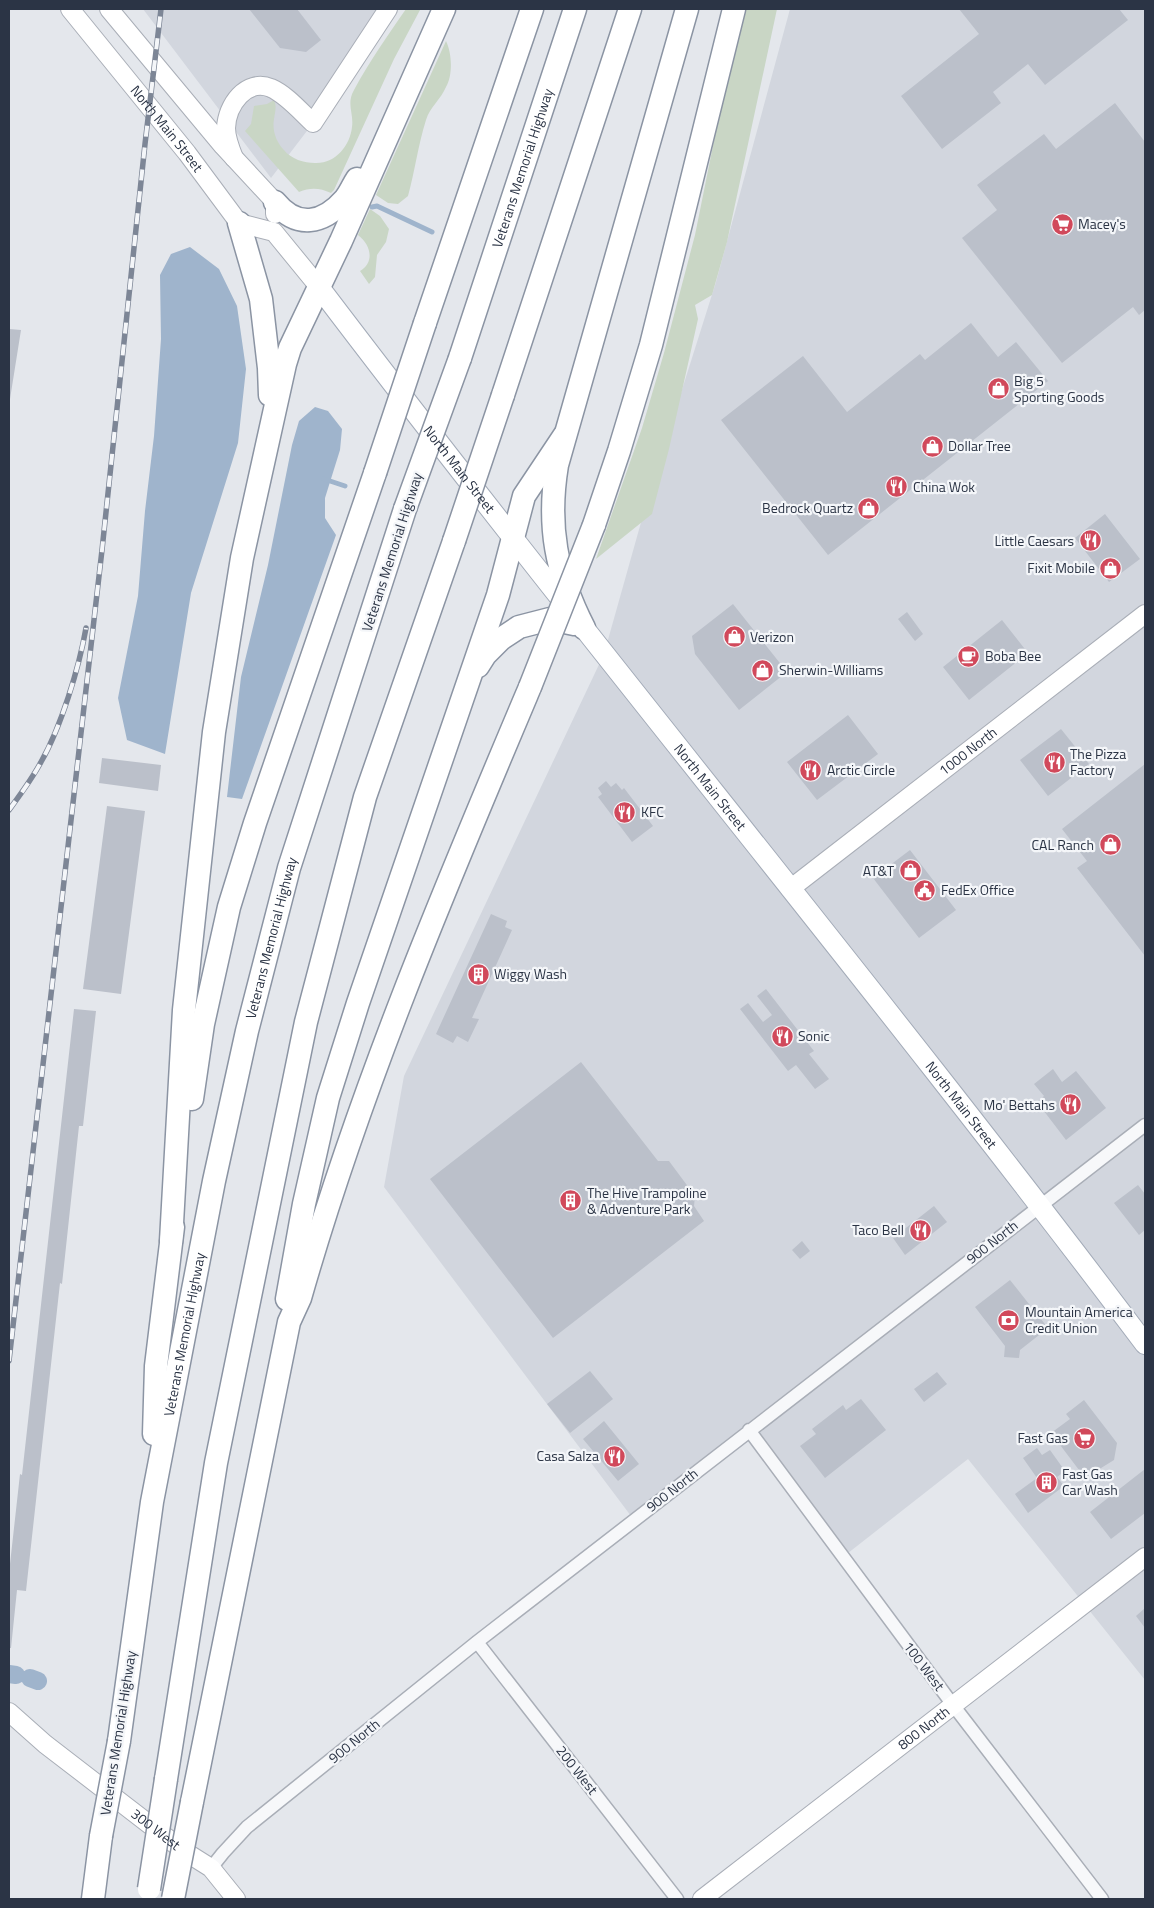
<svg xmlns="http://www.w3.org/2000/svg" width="1154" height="1908" viewBox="0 0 1154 1908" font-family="'Titillium Web',sans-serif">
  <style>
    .built { fill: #d2d6de }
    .green { fill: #c9d6c5 }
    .water { fill: #9fb4cc }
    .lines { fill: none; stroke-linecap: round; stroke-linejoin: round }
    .stream { stroke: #9fb4cc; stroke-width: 5 }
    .canal { stroke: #9fb4cc; stroke-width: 18 }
    .building { fill: #bbc0ca }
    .street-casing { stroke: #a9aeb7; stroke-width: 15 }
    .secondary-casing { stroke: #a9aeb7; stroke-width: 20 }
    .primary-casing { stroke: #a3abb8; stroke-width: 22 }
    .highway-casing { stroke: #8b94a3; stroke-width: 25 }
    .street { stroke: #f7f8fa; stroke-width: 12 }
    .secondary { stroke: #fff; stroke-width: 18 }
    .primary { stroke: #fff; stroke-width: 20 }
    .highway { stroke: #fff; stroke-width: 22 }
    .rail-casing { stroke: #7d8696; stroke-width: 5.5 }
    .rail { stroke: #f4f6f9; stroke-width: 4; stroke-dasharray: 11; stroke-linecap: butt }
    .highway-bridge-casing { stroke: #8b94a3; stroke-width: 25; stroke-linecap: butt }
    .highway-bridge { stroke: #fff; stroke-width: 22 }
    .labels { text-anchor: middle; stroke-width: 4.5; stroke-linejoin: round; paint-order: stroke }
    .street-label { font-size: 14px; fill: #2b3445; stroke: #f4f6f9 }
    .poi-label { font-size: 14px; fill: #2b3445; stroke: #f4f6f9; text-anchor: start }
  </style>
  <rect width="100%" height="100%" fill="#e4e7ec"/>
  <path class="built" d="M143,9H378L313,123L271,178Z
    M790,9H1145V1680L968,1459L843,1557L749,1430L634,1520L384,1187L404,1076L604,654L649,494L716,282Z"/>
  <path class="green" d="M406,9H419L420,10L394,59L334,190L331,193C320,188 311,187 299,192L245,131L251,124L254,106L267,104L274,100C277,107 275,112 274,119C272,130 276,142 284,150C291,159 304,163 315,163C335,164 350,146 352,127C354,113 346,104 354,90C369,62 388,35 406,9Z
    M746,9H777L727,242L712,295L695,305L698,319L669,449L652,514L596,559L642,428L664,353L695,235L717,126Z
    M446,41C452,53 453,75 446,87C441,99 430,107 426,120C418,145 415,171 408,196L398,204L388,203L376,195Z
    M370,209L380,216L389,229L386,242L377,255L375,277L369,284L360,271C375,262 371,245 358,235Z"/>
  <path class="water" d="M190,247L219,269L237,306L246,369L238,443L191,593L165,754L127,740L118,698L138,596L145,511L154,436L161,339L160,275L171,254Z
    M315,407L328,411L342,429L340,450L325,498V518L336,535L242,799L227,797L241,677L268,565L292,445L299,421Z"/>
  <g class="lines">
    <path class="stream" d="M372,207L377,206L432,232
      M324,479L345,486"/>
    <path class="canal" d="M9,1674L16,1675
      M30,1678L38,1681"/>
  </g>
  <path class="building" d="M249,9H297L321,40L306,52L280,48Z
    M959,9H1119L1128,20L1045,85L1028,64L993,92L1001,103L942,149L901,96L979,34Z
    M1115,103L1145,142V310L1139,315L1133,307L1062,363L962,238L997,210L977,185L1044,134L1056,149Z
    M971,323L998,357L1016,342L1048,381L828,555L721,420L803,356L847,412L920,354L925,360Z
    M9,329L21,330L10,399H9Z
    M1105,514L1140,559L1109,582L1075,538Z
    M733,604L787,672L739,710L695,654L692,636Z
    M907,612L923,634L915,641L898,619Z
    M1002,620L1028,653L969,700L943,667Z
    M848,715L878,754L817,800L787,762Z
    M1061,729L1089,764L1048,796L1020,760Z
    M102,758L161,765L158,791L99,783Z
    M1145,764V956L1077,868L1087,861L1062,829Z
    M606,781L611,787L616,783L622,790L624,788L653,826L632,842L598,797L602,794L598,788Z
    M107,806L145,811L121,994L83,989Z
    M910,850L956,910L919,938L873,878Z
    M491,914L507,921L505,927L512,930L472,1018L479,1019L468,1042L457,1036L453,1043L436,1034Z
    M766,989L814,1051L809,1054L829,1079L815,1089L796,1065L788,1071L740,1009L748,1003L763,1022L772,1015L757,996Z
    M74,1009L96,1011L83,1126H79L62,1284L60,1283L26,1591L17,1590L11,1648H9V1573L20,1474L22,1475Z
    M581,1062L658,1161H669L695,1196L694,1206L704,1221L553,1338L430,1179Z
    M1053,1069L1062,1082L1076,1071L1106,1108L1066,1140L1037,1102L1044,1096L1034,1084Z
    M1138,1185L1145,1194V1230L1139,1235L1114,1203Z
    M934,1206L947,1222L905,1255L893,1238Z
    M802,1241L810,1251L800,1259L792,1250Z
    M1010,1280L1048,1328L1020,1350L1019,1358L1004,1357L1005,1346L975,1307Z
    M590,1371L613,1399L570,1433L547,1404Z
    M937,1372L947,1384L924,1402L914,1389Z
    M861,1399L886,1430L825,1478L800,1446L816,1434L812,1429L843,1405L846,1410Z
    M1084,1400L1117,1443L1114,1460L1093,1473L1079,1470L1051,1433L1070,1419L1066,1414Z
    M604,1421L639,1464L618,1481L583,1439Z
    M1037,1448L1042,1455L1050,1450L1065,1471L1057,1477L1064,1486L1028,1513L1015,1494L1037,1478L1023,1458Z
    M1145,1469V1513L1111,1539L1090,1512Z
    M1145,1608V1628L1136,1616Z"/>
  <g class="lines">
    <defs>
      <path id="street" d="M749,1430L953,1705L1102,1899
        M477,1642L677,1899
        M211,1868L223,1853L247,1827L477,1642L1145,1125"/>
      <g id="secondary">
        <path id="s1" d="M70,9L187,153L239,223L274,232L319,287"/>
        <path d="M109,9L223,146L275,202V214"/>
        <path d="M234,158C230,148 226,138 226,128C227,105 246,78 271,88C287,95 301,112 313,123L388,9"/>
        <path id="s2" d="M790,889L1145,614"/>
        <path id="s3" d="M9,1712L45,1744L184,1851L211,1868L236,1899"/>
        <path id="s4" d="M702,1899L1145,1557"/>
      </g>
      <g id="primary">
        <path id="s5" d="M319,287C589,643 876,987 1145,1344"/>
      </g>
      <g id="highway">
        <path d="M275,202C297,229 323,224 345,199C350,193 353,185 357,179"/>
        <path d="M239,223L261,299L269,368L270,395"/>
        <path d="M425,323L532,9"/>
        <path id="s6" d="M460,358L575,9"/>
        <path d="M503,395L630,9"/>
        <path d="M594,525L619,451L651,345L734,9"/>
        <path d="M584,628C556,573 547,526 557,465L687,9"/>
        <path d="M478,666L485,655L501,639L519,627L550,619L574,624"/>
        <path d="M192,1099L203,1024L229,907L255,823L375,473"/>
        <path d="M171,1241L184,1010L214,732L242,558L285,364L290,348L341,241L444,9"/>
        <path d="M287,1299L304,1204L328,1098L358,1003L498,595L524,496L564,436"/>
        <path d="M154,1434L156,1366L173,1227"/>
        <path id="s7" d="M119,1741L152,1502L214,1181L247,1031L289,868L405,509"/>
        <path d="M166,1779L216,1463L306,1022L365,797L454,541"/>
        <path d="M192,1802L289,1322L300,1298C360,1088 445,888 530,687"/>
        <path d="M93,1899L101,1836"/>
      </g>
    </defs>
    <use href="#street" class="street-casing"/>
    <use href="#secondary" class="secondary-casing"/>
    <use href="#primary" class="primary-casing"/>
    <use href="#highway" class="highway-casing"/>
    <use href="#street" class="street"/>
    <use href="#secondary" class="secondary"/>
    <use href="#primary" class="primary"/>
    <use href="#highway" class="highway"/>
    <defs>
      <path id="rail" d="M9,810C20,795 32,779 41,762C61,727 79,668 86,628
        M9,1361L102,550L145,144L161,9"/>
    </defs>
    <use href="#rail" class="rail-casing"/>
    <use href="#rail" class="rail"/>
    <defs>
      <path id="highway-bridge" d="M375,473L425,323
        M405,509L460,358
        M454,541L503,395
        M530,687L594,525
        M101,1836L119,1741
        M149,1889L166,1779
        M173,1899L192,1802"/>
    </defs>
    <use href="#highway-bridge" class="highway-bridge-casing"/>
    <use href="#highway-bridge" class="highway-bridge"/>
  </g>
  <defs>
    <symbol id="supermarket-disc" viewBox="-11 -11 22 22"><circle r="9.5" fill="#d1495b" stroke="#f4f6f9"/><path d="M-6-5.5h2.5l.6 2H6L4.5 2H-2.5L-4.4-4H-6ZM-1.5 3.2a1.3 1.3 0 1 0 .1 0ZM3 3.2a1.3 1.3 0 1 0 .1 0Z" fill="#fff"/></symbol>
    <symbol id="shop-disc" viewBox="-11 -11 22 22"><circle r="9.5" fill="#d1495b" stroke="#f4f6f9"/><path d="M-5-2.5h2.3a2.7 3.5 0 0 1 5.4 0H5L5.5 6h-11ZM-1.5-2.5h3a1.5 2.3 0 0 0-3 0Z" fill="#fff"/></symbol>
    <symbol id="restaurant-disc" viewBox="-11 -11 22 22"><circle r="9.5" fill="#d1495b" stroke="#f4f6f9"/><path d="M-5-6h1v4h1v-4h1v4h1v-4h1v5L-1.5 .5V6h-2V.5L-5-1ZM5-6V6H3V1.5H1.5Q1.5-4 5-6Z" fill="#fff"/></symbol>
    <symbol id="cafe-disc" viewBox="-11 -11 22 22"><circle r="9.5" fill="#d1495b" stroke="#f4f6f9"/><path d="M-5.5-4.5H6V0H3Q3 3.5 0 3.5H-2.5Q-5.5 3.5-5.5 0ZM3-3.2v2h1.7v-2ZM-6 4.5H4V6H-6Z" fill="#fff"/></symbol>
    <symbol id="civic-disc" viewBox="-11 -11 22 22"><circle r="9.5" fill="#d1495b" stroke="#f4f6f9"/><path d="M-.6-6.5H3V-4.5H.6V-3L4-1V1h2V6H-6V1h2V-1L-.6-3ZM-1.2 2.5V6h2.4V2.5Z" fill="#fff"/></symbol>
    <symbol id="building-disc" viewBox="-11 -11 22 22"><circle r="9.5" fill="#d1495b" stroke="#f4f6f9"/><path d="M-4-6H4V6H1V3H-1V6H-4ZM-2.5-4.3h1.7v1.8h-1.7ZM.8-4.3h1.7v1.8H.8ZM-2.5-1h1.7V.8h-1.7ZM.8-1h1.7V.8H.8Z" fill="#fff"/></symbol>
    <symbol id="bank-disc" viewBox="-11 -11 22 22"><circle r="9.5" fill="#d1495b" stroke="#f4f6f9"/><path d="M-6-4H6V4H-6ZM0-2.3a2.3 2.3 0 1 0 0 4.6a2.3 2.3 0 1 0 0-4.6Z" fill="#fff"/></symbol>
  </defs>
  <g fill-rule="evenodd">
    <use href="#supermarket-disc" x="1050" y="212" width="25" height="25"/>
    <use href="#shop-disc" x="986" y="376" width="25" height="25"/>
    <use href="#shop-disc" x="920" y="434" width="25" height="25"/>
    <use href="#restaurant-disc" x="884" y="474" width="25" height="25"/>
    <use href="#shop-disc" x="856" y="496" width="25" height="25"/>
    <use href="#restaurant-disc" x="1078" y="528" width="25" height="25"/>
    <use href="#shop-disc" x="1098" y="556" width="25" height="25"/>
    <use href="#shop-disc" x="722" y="624" width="25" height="25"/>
    <use href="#cafe-disc" x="956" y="644" width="25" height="25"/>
    <use href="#shop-disc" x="750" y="658" width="25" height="25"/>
    <use href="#restaurant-disc" x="1042" y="750" width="25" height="25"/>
    <use href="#restaurant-disc" x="798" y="758" width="25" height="25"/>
    <use href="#restaurant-disc" x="612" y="800" width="25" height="25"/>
    <use href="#shop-disc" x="1098" y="832" width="25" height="25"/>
    <use href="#shop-disc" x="898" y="858" width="25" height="25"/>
    <use href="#civic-disc" x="912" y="878" width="25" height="25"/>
    <use href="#building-disc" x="466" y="962" width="25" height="25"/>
    <use href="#restaurant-disc" x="770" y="1024" width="25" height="25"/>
    <use href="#restaurant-disc" x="1058" y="1092" width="25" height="25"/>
    <use href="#building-disc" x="558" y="1188" width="25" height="25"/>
    <use href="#restaurant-disc" x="908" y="1218" width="25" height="25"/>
    <use href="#bank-disc" x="996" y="1308" width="25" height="25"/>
    <use href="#supermarket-disc" x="1072" y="1426" width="25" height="25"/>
    <use href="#restaurant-disc" x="602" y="1444" width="25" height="25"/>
    <use href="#building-disc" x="1034" y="1470" width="25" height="25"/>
  </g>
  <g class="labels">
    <g class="street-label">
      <text dy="5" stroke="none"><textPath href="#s1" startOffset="154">North Main Street</textPath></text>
      <text dy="5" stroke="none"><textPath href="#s6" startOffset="200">Veterans Memorial Highway</textPath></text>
      <text dy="5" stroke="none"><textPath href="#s5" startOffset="230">North Main Street</textPath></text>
      <text transform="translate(392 552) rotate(-72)" y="5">Veterans Memorial Highway</text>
      <text dy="5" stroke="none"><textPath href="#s2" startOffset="225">1000 North</textPath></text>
      <text dy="5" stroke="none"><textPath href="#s5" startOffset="635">North Main Street</textPath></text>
      <text dy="5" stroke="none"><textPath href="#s7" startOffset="818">Veterans Memorial Highway</textPath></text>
      <text dy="5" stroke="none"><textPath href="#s5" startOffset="1040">North Main Street</textPath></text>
      <text transform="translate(992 1242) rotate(-38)" y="5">900 North</text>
      <text dy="5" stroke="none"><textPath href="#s7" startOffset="412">Veterans Memorial Highway</textPath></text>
      <text transform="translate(672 1490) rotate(-38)" y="5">900 North</text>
      <text transform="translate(924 1666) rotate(53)" y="5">100 West</text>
      <text dy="5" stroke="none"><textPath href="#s4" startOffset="280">800 North</textPath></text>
      <text transform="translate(118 1733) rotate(-81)" y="5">Veterans Memorial Highway</text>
      <text transform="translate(354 1741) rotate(-39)" y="5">900 North</text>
      <text transform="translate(577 1770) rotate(52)" y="5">200 West</text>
      <text dy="5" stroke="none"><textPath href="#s3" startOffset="188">300 West</textPath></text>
    </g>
    <g class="poi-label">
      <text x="1078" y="229">Macey's</text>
      <text x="1014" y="386">Big 5<tspan x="1014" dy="16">Sporting Goods</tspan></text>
      <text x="948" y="451">Dollar Tree</text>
      <text x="913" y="492">China Wok</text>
      <text x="853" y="513" text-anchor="end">Bedrock Quartz</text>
      <text x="1074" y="546" text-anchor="end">Little Caesars</text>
      <text x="1095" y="573" text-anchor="end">Fixit Mobile</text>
      <text x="750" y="642">Verizon</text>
      <text x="985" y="661">Boba Bee</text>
      <text x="779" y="675">Sherwin-Williams</text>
      <text x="1070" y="759">The Pizza<tspan x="1070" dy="16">Factory</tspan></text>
      <text x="827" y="775">Arctic Circle</text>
      <text x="641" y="817">KFC</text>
      <text x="1094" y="850" text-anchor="end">CAL Ranch</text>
      <text x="894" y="876" text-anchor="end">AT&amp;T</text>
      <text x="941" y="895">FedEx Office</text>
      <text x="494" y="979">Wiggy Wash</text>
      <text x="798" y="1041">Sonic</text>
      <text x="1055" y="1110" text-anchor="end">Mo' Bettahs</text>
      <text x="587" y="1198">The Hive Trampoline<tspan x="587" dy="16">&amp; Adventure Park</tspan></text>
      <text x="904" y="1235" text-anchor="end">Taco Bell</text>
      <text x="1025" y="1317">Mountain America<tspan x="1025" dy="16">Credit Union</tspan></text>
      <text x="1068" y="1443" text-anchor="end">Fast Gas</text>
      <text x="599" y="1461" text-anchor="end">Casa Salza</text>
      <text x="1062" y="1479">Fast Gas<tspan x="1062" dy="16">Car Wash</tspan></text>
    </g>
  </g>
  <rect width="1154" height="1908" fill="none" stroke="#2b3445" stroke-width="20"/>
</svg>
